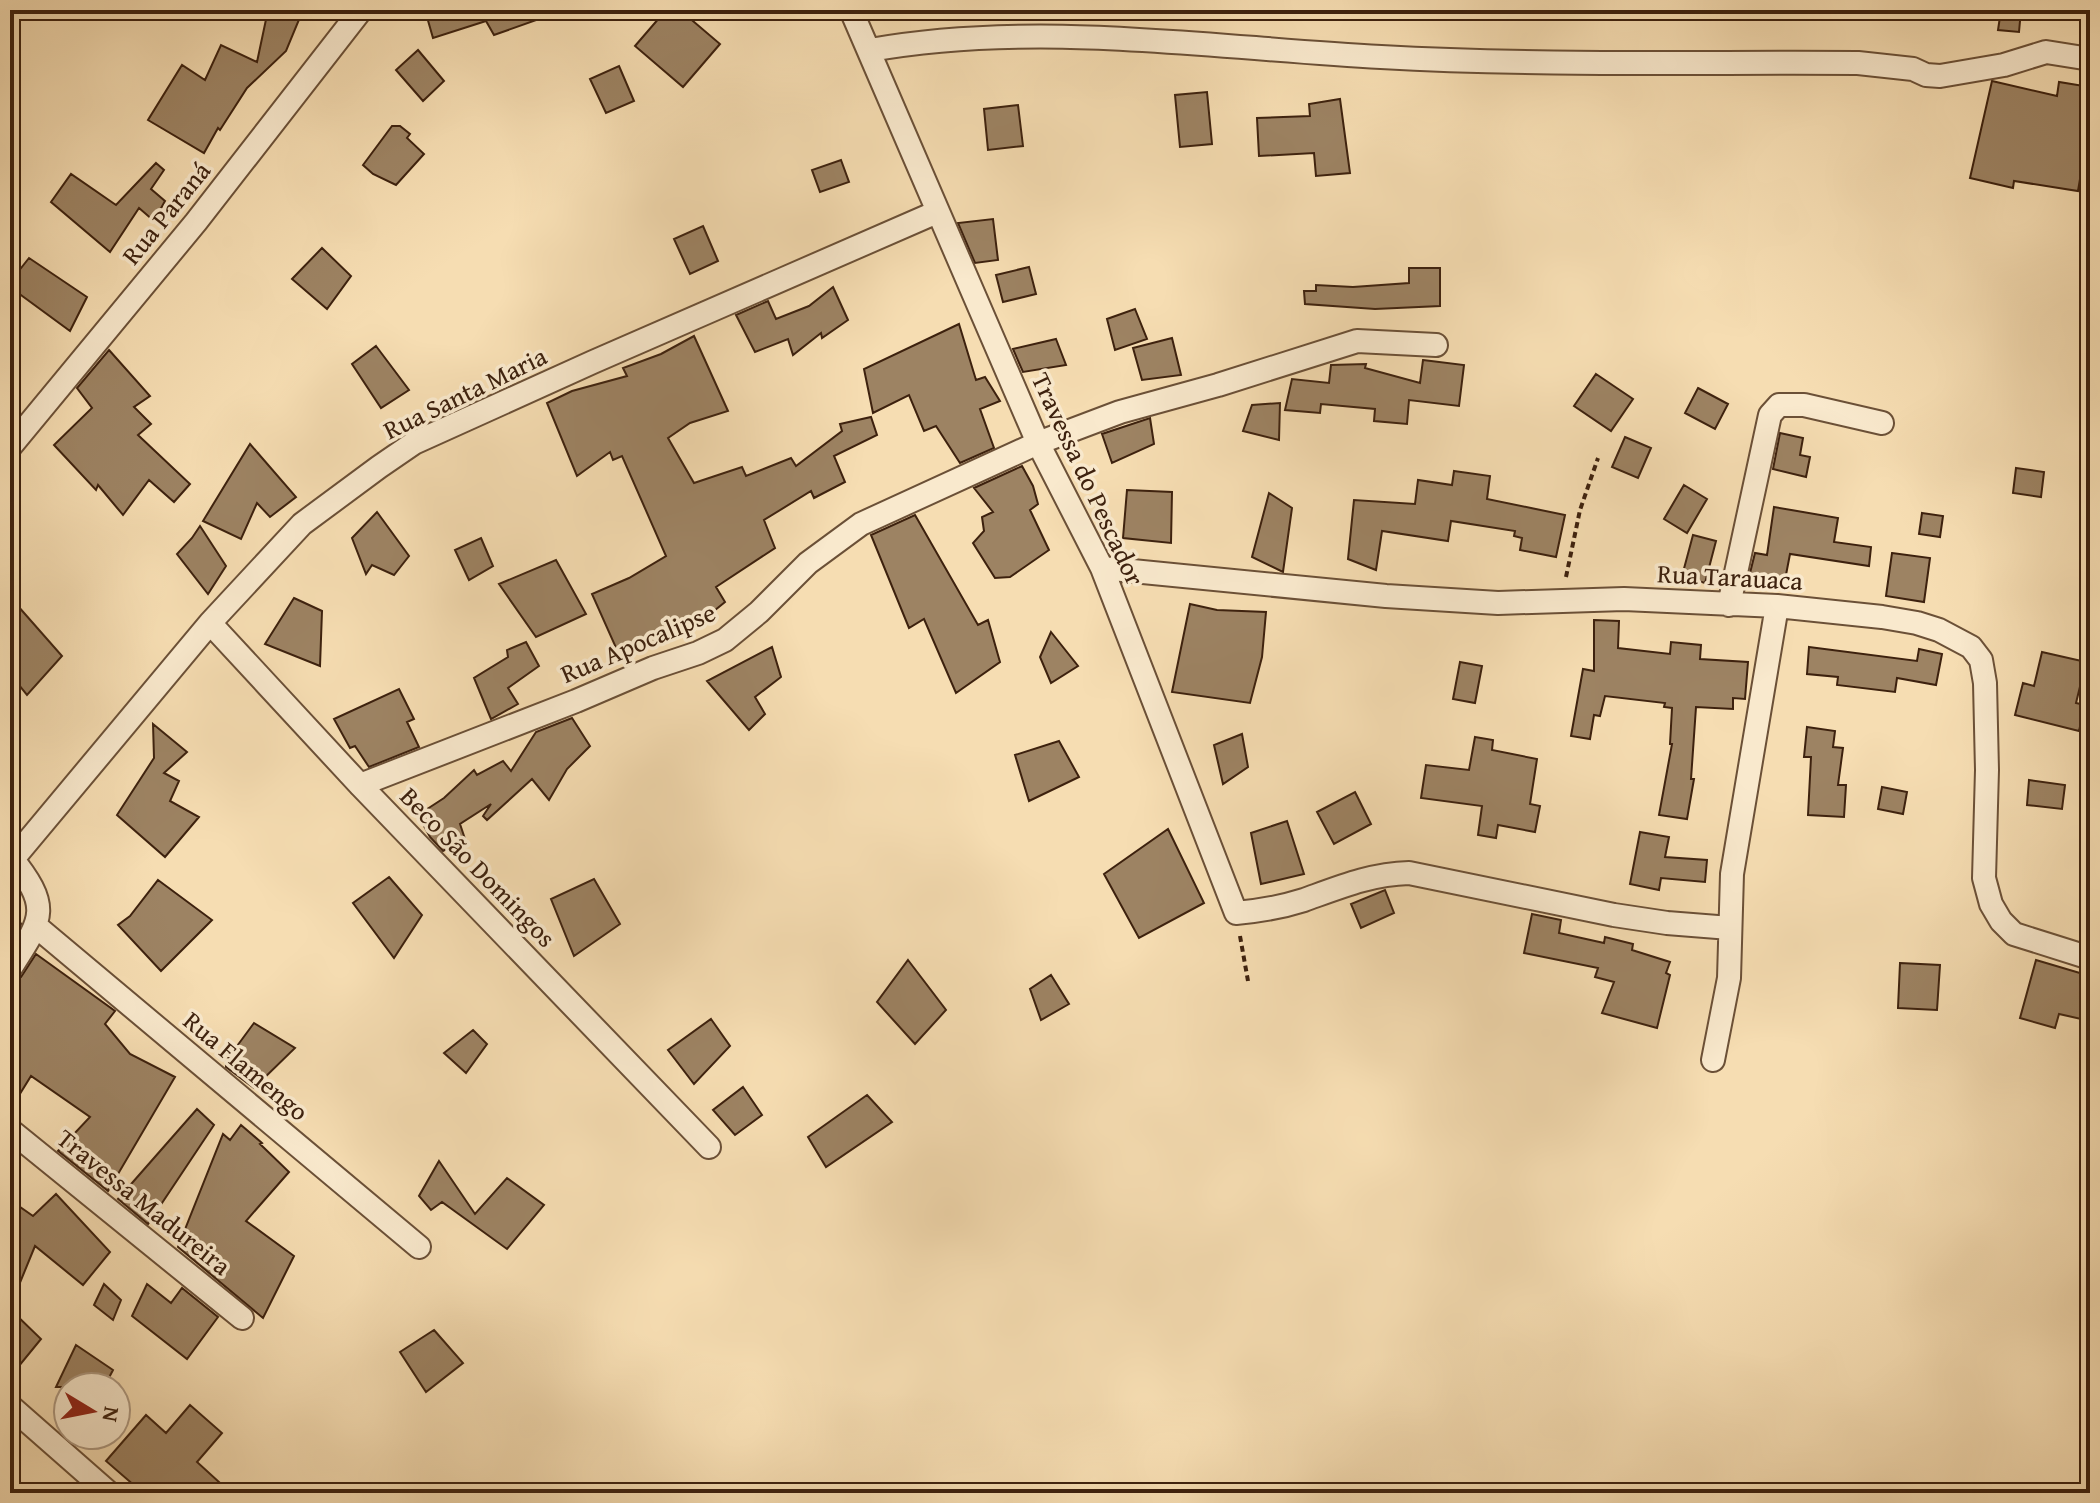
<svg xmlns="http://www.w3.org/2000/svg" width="2100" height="1503" viewBox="0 0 2100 1503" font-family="'Gentium Book Plus',serif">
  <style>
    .building { fill: #9d8363; stroke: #3d210e; stroke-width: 2 }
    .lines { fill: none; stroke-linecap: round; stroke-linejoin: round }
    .street-casing { stroke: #6b5037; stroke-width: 26 }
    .path { stroke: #3d210e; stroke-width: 4; stroke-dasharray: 6 4; stroke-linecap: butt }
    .street { stroke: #f9e9cd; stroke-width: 22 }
    .labels { text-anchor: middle; stroke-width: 7; stroke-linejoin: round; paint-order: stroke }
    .street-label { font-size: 26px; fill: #3d210e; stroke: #f9e9cd }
  </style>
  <rect width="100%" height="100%" fill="#f6ddb2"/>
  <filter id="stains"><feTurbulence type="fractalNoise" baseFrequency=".0025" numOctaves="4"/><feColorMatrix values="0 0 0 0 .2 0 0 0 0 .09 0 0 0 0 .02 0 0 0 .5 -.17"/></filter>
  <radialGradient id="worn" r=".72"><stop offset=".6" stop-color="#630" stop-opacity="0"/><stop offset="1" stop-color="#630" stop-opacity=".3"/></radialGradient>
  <path class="building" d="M268,10H303L286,51L247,88L220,130L218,128L204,153L148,120L182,65L205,80L221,45L257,62Z
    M425,10H556V13L494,35L486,21L433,38Z
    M666,10H680L720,44L683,87L635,46Z
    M2001,10H2021L2019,32L1998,30Z
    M418,50L444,81L423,101L396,70Z
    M619,66L634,101L606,113L590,79Z
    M1992,81L2057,96L2059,82L2090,87V120L2078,191L2014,181L2013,188L1970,178Z
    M1207,92L1212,144L1180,147L1175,95Z
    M1340,99L1350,173L1316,176L1314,153L1259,156L1257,118L1310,116L1309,104Z
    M1018,105L1023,146L988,150L984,109Z
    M392,126H400L410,134L407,138L424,154L396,185L373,174L363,165Z
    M841,160L849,182L820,192L812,170Z
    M156,163L164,170L151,189L165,201L154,221L139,208L110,252L51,202L71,174L116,205Z
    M993,219L998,260L975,263L958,223Z
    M703,226L718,261L690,274L674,239Z
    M322,248L351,276L327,309L292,279Z
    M29,258L87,297L70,331L10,287V282Z
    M1029,267L1036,294L1003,302L996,275Z
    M1409,268H1440V306L1375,309L1305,304L1304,291H1316V285L1353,287L1409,283Z
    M833,287L848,320L822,338L821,333L793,355L788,339L755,352L736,315L768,301L776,319L809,306Z
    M1135,309L1147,339L1115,350L1107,319Z
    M959,324L976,380L985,377L1000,401L980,409L994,448L960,463L936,426L924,431L909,395L873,413L864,369Z
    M694,336L728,411L690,423L668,438L694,483L742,467L746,476L791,458L796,466L842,431L840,424L871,417L877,435L834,456L845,482L814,498L811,491L764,520L775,548L716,587L725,602L693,628L690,622L657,643L656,641L621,659L592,594L629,578L666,556L622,456L613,460L610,452L577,476L547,403L572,391L627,376L623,368L661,354Z
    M1172,338L1181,375L1142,380L1133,348Z
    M1056,339L1066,365L1023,372L1013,349Z
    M376,346L409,390L381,408L352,364Z
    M109,350L150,396L134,407L151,424L138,435L190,484L174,502L149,480L123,515L98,485L96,490L54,445L92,408L77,388Z
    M1423,360L1464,365L1459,406L1409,400L1407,424L1374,421L1375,409L1321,404L1320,413L1285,410L1292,379L1329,383L1331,365L1366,364L1365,368L1420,383Z
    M1596,374L1633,399L1611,431L1574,406Z
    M1698,388L1728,404L1715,429L1685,413Z
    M1280,403L1279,440L1243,431L1252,405Z
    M1150,418L1154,444L1112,463L1102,434Z
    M1780,433L1803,438L1800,455L1810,457L1806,477L1773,469Z
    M1625,437L1651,448L1638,478L1612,467Z
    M250,444L296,497L270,517L257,503L241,539L203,521Z
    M1022,466L1033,486L1038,504L1030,510L1049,550L1010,577L995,578L973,543L984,531L982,517L993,512L974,488Z
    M2016,468L2044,472L2041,497L2013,493Z
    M1454,471L1490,476L1487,499L1565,515L1556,557L1520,550L1522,538L1514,536L1515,531L1451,521L1448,541L1382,531L1376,570L1348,559L1354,500L1415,504L1418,480L1452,485Z
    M1684,485L1707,499L1687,533L1664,519Z
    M1127,490L1172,492L1171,543L1123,538Z
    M1269,493L1292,508L1283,572L1252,557Z
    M1774,507L1838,518L1834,542L1871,547L1869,566L1790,554L1785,580L1750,573L1755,553L1767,555Z
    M377,512L409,556L394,575L372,565L366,574L352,538Z
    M1922,513L1943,516L1940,537L1919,534Z
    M915,515L978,625L988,620L1000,662L956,693L924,619L909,628L871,535Z
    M200,526L226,566L208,594L177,554L192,538Z
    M1693,535L1716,541L1705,583L1682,576Z
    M481,538L493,566L469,580L455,550Z
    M1892,553L1930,558L1924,602L1886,596Z
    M556,560L586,614L536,637L499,584Z
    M10,597L62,656L27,695L10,674Z
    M294,598L322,611L320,666L265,644Z
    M1190,604L1217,610L1266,612L1262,657L1250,703L1172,692Z
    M1594,620L1619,621L1618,648L1670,654L1671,642L1701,645L1700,659L1748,662L1745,699L1733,698V709L1696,707L1691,779H1694L1687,819L1659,815L1672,744H1670L1672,708L1664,707L1665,703L1605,696L1600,716L1594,715L1590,739L1571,736L1583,669L1594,671Z
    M1051,632L1078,666L1051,683L1040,657Z
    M526,642L539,666L508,688L518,704L491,719L474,678L508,657L507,650Z
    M772,647L781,677L755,697L765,714L749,730L707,681Z
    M1809,647L1917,661L1919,649L1942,654L1936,685L1897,678L1895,692L1837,685L1838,677L1807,674Z
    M2042,652L2086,662L2076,703L2085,705L2079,731L2015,715L2023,683L2034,686Z
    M1460,662L1482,666L1475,703L1453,699Z
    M399,689L414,719L407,722L419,747L369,767L355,746L350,748L334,719Z
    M572,718L590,746L567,769L549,800L532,779L487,820L483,816L491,804L460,824L465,839L443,851L430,837L418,815L444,798L474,770L477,775L503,761L511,771L536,732Z
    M153,724L187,752L164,773L179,781L170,801L199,817L165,857L117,815L154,758Z
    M1807,727L1835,731L1833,747L1843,748L1838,785H1846L1844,817L1808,815L1811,757H1804Z
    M1242,734L1248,767L1223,784L1214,745Z
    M1475,737L1493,740L1492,750L1537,759L1530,804L1540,806L1535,832L1498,825L1496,838L1478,835L1482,806L1421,798L1426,765L1469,770Z
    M1059,741L1079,777L1029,801L1015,755Z
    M2029,780L2065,785L2062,809L2027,805Z
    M1882,787L1907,792L1903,814L1878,809Z
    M1355,792L1371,824L1334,844L1317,812Z
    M1287,821L1304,874L1261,884L1251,833Z
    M1168,829L1204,903L1139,938L1104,874Z
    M1640,832L1669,837L1665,857L1707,860L1705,882L1661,878L1659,890L1630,884Z
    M389,877L422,915L394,958L353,903Z
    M594,879L620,924L574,956L551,899Z
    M158,880L212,920L161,971L118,925L130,916Z
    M1385,890L1394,913L1361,928L1351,904Z
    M10,903L21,924L10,943Z
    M1532,914L1561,920L1559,933L1604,943L1605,937L1633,944L1632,950L1670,962L1666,973L1670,975L1657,1028L1602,1013L1614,982L1595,977L1598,968L1524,953Z
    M36,954L115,1011L105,1024L130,1054L175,1077L108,1191L58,1151L90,1117L31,1076L10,1110V983L21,977Z
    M908,960L946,1010L915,1044L877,1002Z
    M2036,960L2090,976V1021L2059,1014L2055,1028L2020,1018Z
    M1900,963L1940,965L1937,1010L1898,1008Z
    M1051,975L1069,1004L1041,1020L1030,989Z
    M711,1019L730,1046L694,1084L668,1050Z
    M254,1023L295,1048L254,1088L226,1067V1061Z
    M473,1030L487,1044L466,1073L444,1053Z
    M743,1087L762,1115L735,1135L713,1110Z
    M867,1095L892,1122L826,1167L808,1137Z
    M197,1109L214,1125L148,1224L118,1199Z
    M241,1125L262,1143L260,1144L289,1172L246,1221L294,1256L263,1318L178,1247L223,1134L230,1140Z
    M439,1161L475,1214L507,1178L544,1205L507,1249L442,1202L431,1210L419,1196Z
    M56,1194L110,1252L83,1285L35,1246L10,1307V1200L33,1216Z
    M104,1284L121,1300L113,1320L94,1305Z
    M147,1284L171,1303L182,1288L218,1317L187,1359L132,1316Z
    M10,1309L41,1339L10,1377Z
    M434,1330L463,1363L426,1392L400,1352Z
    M76,1345L113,1370L104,1387H56Z
    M190,1405L222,1433L197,1462L231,1493H172L161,1484L153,1493H143L106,1461L146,1415L166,1433Z"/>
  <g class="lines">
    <defs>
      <path id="street" d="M851,10L1038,443L1102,568L1236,913C1259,911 1282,907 1304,900C1340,887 1371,874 1409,873L1614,915L1667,923L1730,928
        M870,50C1040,20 1211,48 1381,57C1540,66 1700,62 1858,63L1913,69L1926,75L1940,76L2004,65L2046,52L2090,59
        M10,447L196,222L361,10
        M1102,568L1386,596L1498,603L1624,599L1777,606L1882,617L1917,623L1939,630L1971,647L1981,660L1985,683L1987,770L1984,878L1991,904L2001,921L2014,934L2090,958
        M1729,605L1770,415L1779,405H1804L1882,423
        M210,623L360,785L709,1147
        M360,785L576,701L653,668L698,653L725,640L759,612L808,563L861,524L1038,443L1120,412L1218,385L1357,341L1436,345
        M10,856C52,908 43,918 10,969
        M13,859L210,623L302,524L379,467L414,443L593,362L937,212
        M37,927L419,1247
        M1713,1060L1729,978L1732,874L1777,606
        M10,1130L242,1318
        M10,1406L109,1493"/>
    </defs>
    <use href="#street" class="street-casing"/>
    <path class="path" d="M1566,577L1580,510L1598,458
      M1240,936L1248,981"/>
    <use href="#street" class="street"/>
  </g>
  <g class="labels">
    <g class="street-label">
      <text transform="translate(166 213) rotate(-51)" y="9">Rua Paraná</text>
      <text transform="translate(465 393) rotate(-26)" y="9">Rua Santa Maria</text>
      <text transform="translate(1088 479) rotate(65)" y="9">Travessa do Pescador</text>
      <text transform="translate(1730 577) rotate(3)" y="9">Rua Tarauaca</text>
      <text transform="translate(638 643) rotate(-23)" y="9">Rua Apocalipse</text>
      <text transform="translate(478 867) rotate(46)" y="9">Beco São Domingos</text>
      <text transform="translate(246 1066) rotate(40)" y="9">Rua Flamengo</text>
      <text transform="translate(144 1202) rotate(39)" y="9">Travessa Madureira</text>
    </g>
  </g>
  <rect width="2100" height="1503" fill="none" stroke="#f6ddb2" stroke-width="40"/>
  <rect x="12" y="12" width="2076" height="1479" fill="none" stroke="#3d210e" stroke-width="4"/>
  <rect x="20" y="20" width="2060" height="1463" fill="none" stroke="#3d210e" stroke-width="2"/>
  <g transform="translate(92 1411) rotate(100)"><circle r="38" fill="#f9e9cd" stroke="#ae9981" stroke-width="2"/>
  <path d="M0-6L14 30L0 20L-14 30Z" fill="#8f2418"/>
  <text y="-12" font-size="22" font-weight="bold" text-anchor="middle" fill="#3d210e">N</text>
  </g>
  <rect width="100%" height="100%" filter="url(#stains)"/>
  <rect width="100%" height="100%" fill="url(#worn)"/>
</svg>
